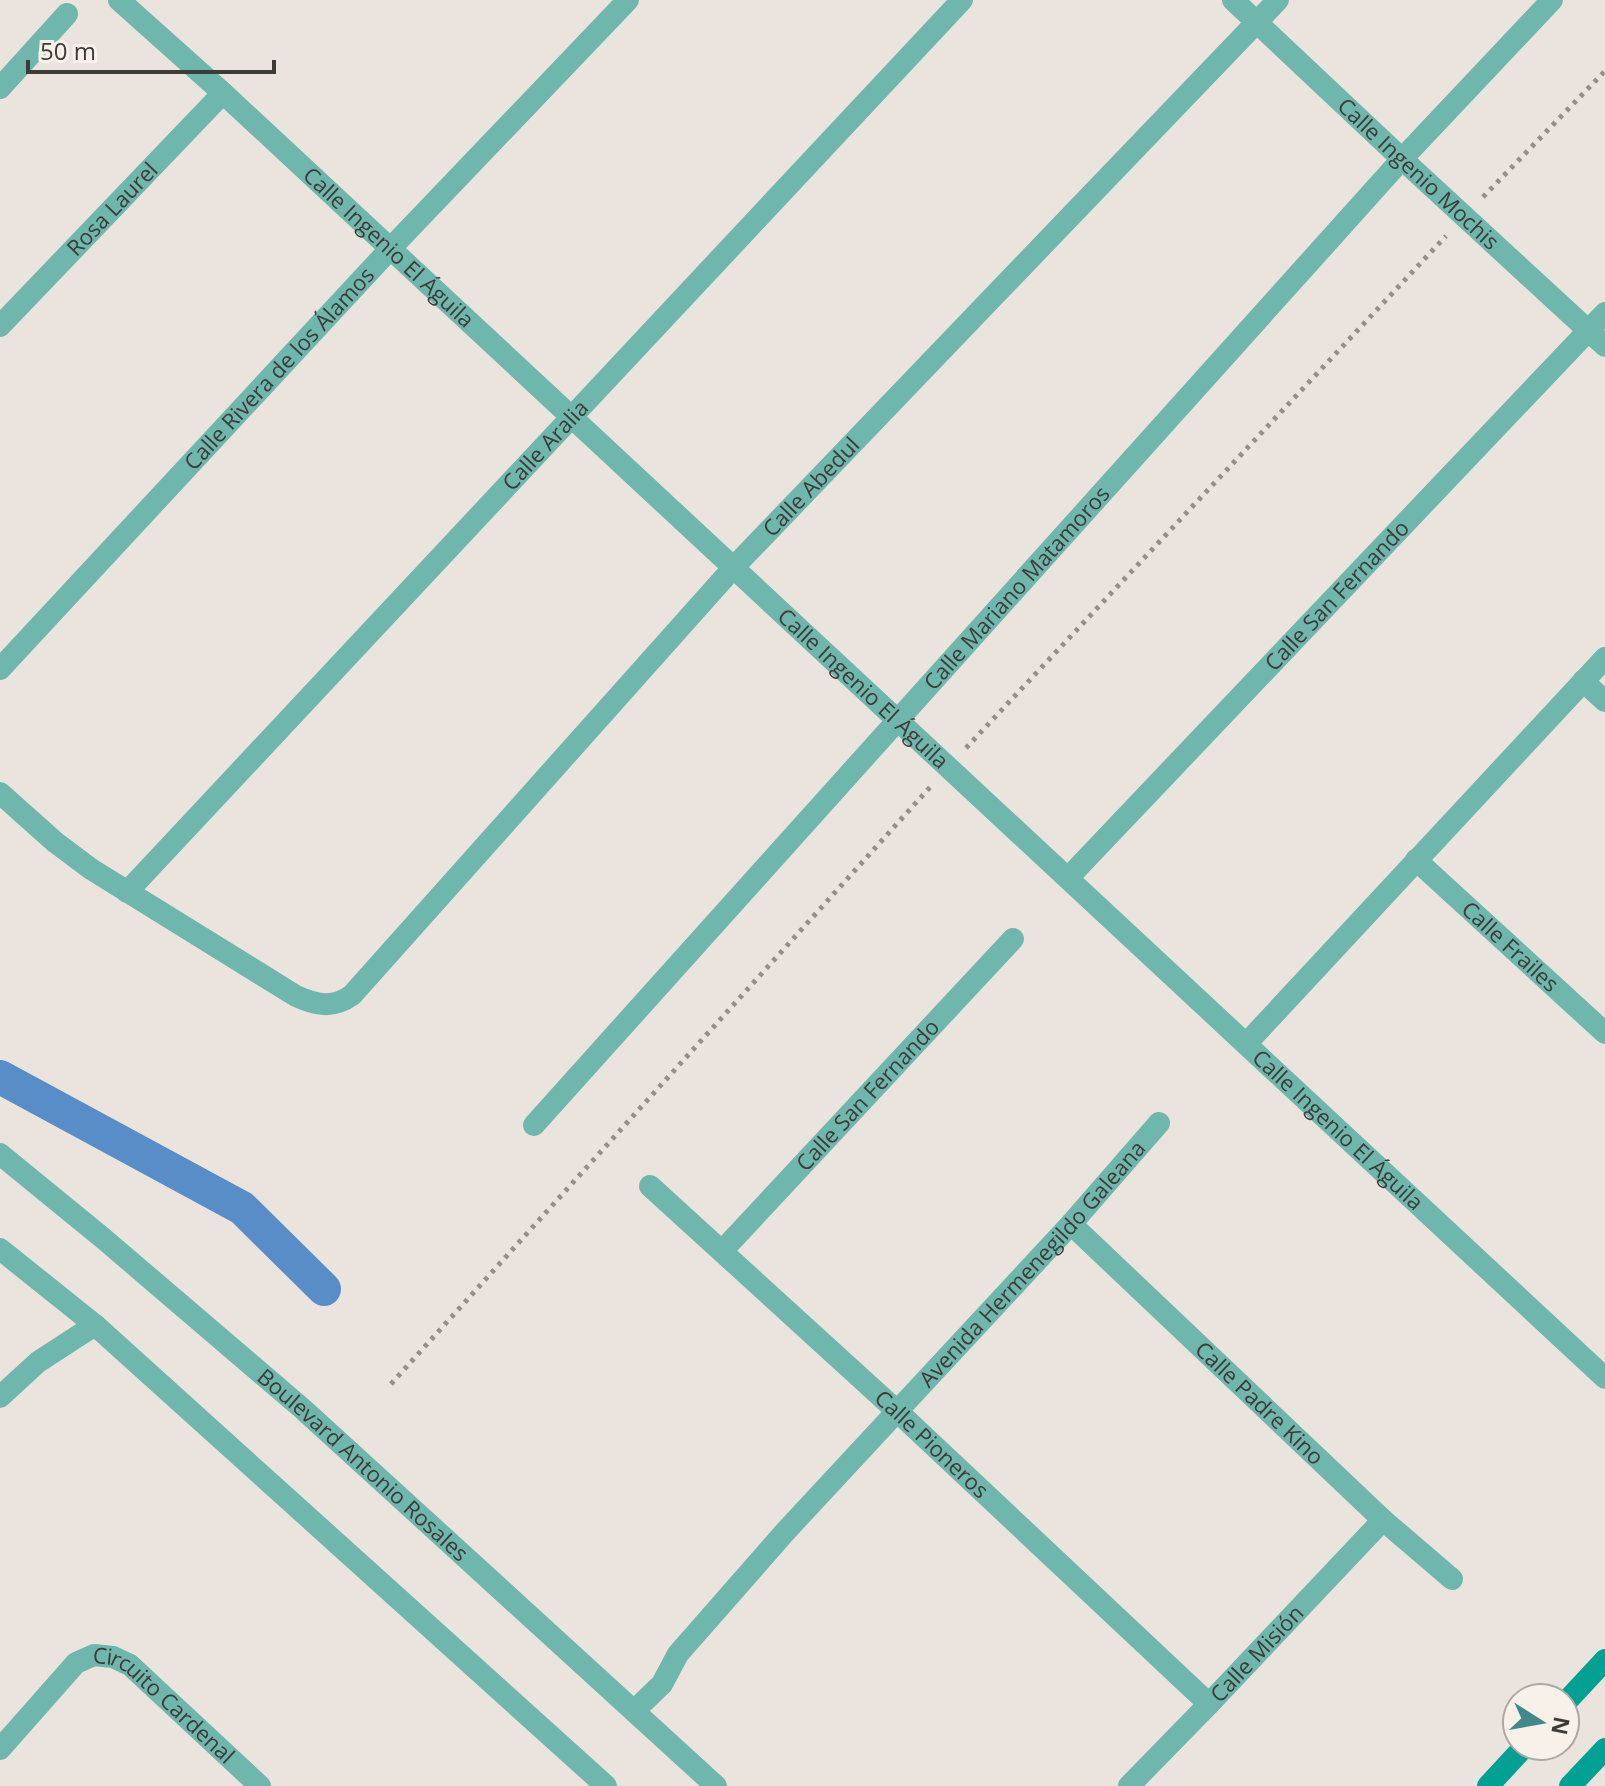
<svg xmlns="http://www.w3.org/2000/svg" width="1605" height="1786" viewBox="0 0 1605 1786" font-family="'Open Sans',sans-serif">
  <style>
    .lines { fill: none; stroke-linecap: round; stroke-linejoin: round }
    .canal { stroke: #598dc8; stroke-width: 34 }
    .path { stroke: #948f8a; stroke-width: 5; stroke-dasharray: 4 6; stroke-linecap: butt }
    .minor { stroke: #6fb7ad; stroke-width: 22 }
    .tertiary { stroke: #6fb7ad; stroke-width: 22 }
    .secondary { stroke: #00a092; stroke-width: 22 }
    .labels { text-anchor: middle; stroke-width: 6; stroke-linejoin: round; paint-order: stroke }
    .street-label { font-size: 22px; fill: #3d3b38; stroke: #f8f1ea }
  </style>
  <rect width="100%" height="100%" fill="#ebe3dd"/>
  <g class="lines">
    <path class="canal" d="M0,1077L242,1208L324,1289"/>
    <path class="path" d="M1483,197L1605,71
      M966,748L1446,236
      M391,1384L932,785"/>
    <g class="minor">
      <path id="s1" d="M119,0L223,93L1605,1378"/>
      <path id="s2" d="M1233,0L1402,159L1605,346"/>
      <path d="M0,88L67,14"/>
      <path id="s3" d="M0,326L223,93"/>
      <path id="s4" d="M0,669L390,249L628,0"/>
      <path d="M1583,681L1605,701"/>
      <path id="s5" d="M0,793L55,842L91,869L296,996C316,1005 333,1009 352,995L733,568L1278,0"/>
      <path id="s6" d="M1416,860L1605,1033"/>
      <path id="s7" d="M1068,878L1605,313"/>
      <path id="s8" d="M127,892L962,0"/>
      <path d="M1246,1044L1605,658"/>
      <path id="s9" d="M534,1125L1402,159L1552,0"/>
      <path id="s10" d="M650,1186L898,1412L1209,1704"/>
      <path id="s11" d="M1071,1224L1383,1520L1452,1579"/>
      <path id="s12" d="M723,1250L1013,939"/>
      <path id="s13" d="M634,1711L662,1684L678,1654L785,1532L1071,1224L1159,1123"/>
      <path id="s14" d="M0,1749L76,1663L94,1655L113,1657L130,1665L260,1786"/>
      <path id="s15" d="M1129,1786L1209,1704L1383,1520"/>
    </g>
    <g class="tertiary">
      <path id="s16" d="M0,1154L104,1239L304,1410L716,1786"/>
      <path d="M0,1249L95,1325L606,1786"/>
      <path d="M0,1397L38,1362L95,1325"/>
    </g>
    <path class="secondary" d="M1565,1703L1605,1660
      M1488,1786L1525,1746
      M1570,1786L1605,1749"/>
  </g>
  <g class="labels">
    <g class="street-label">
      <text dy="8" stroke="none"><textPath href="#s2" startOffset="254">Calle Ingenio Mochis</textPath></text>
      <text dy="8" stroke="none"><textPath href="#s3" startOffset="162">Rosa Laurel</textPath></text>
      <text dy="8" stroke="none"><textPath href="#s1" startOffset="366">Calle Ingenio El Águila</textPath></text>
      <text dy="8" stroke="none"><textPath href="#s4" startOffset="410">Calle Rivera de los Álamos</textPath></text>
      <text dy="8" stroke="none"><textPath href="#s8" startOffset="612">Calle Aralia</textPath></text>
      <text dy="8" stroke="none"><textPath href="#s5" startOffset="1104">Calle Abedul</textPath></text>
      <text dy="8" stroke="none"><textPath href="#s9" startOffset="722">Calle Mariano Matamoros</textPath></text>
      <text dy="8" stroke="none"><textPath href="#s7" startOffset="390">Calle San Fernando</textPath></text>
      <text dy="8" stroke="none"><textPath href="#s1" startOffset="1014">Calle Ingenio El Águila</textPath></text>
      <text dy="8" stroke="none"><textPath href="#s6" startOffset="128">Calle Frailes</textPath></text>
      <text dy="8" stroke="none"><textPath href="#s12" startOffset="212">Calle San Fernando</textPath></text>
      <text dy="8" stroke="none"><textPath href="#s1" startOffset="1662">Calle Ingenio El Águila</textPath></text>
      <text dy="8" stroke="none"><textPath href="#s13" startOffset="600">Avenida Hermenegildo Galeana</textPath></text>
      <text dy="8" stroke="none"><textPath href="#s11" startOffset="260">Calle Padre Kino</textPath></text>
      <text dy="8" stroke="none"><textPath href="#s10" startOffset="382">Calle Pioneros</textPath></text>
      <text dy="8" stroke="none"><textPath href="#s16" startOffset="478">Boulevard Antonio Rosales</textPath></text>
      <text dy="8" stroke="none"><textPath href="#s15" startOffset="184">Calle Misión</textPath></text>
      <text dy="8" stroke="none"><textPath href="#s14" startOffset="222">Circuito Cardenal</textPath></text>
    </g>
  </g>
  <g transform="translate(1541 1722) rotate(101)"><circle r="38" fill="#f8f1ea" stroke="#ada8a3" stroke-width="2"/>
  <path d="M0-6L14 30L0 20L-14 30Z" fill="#41898d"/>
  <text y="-12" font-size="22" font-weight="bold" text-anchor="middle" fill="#3d3b38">N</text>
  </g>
  <path d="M28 60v12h246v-12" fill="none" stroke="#3d3b38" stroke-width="4"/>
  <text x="40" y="60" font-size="24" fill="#3d3b38" stroke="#f8f1ea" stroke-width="6" paint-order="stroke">50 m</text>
</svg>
